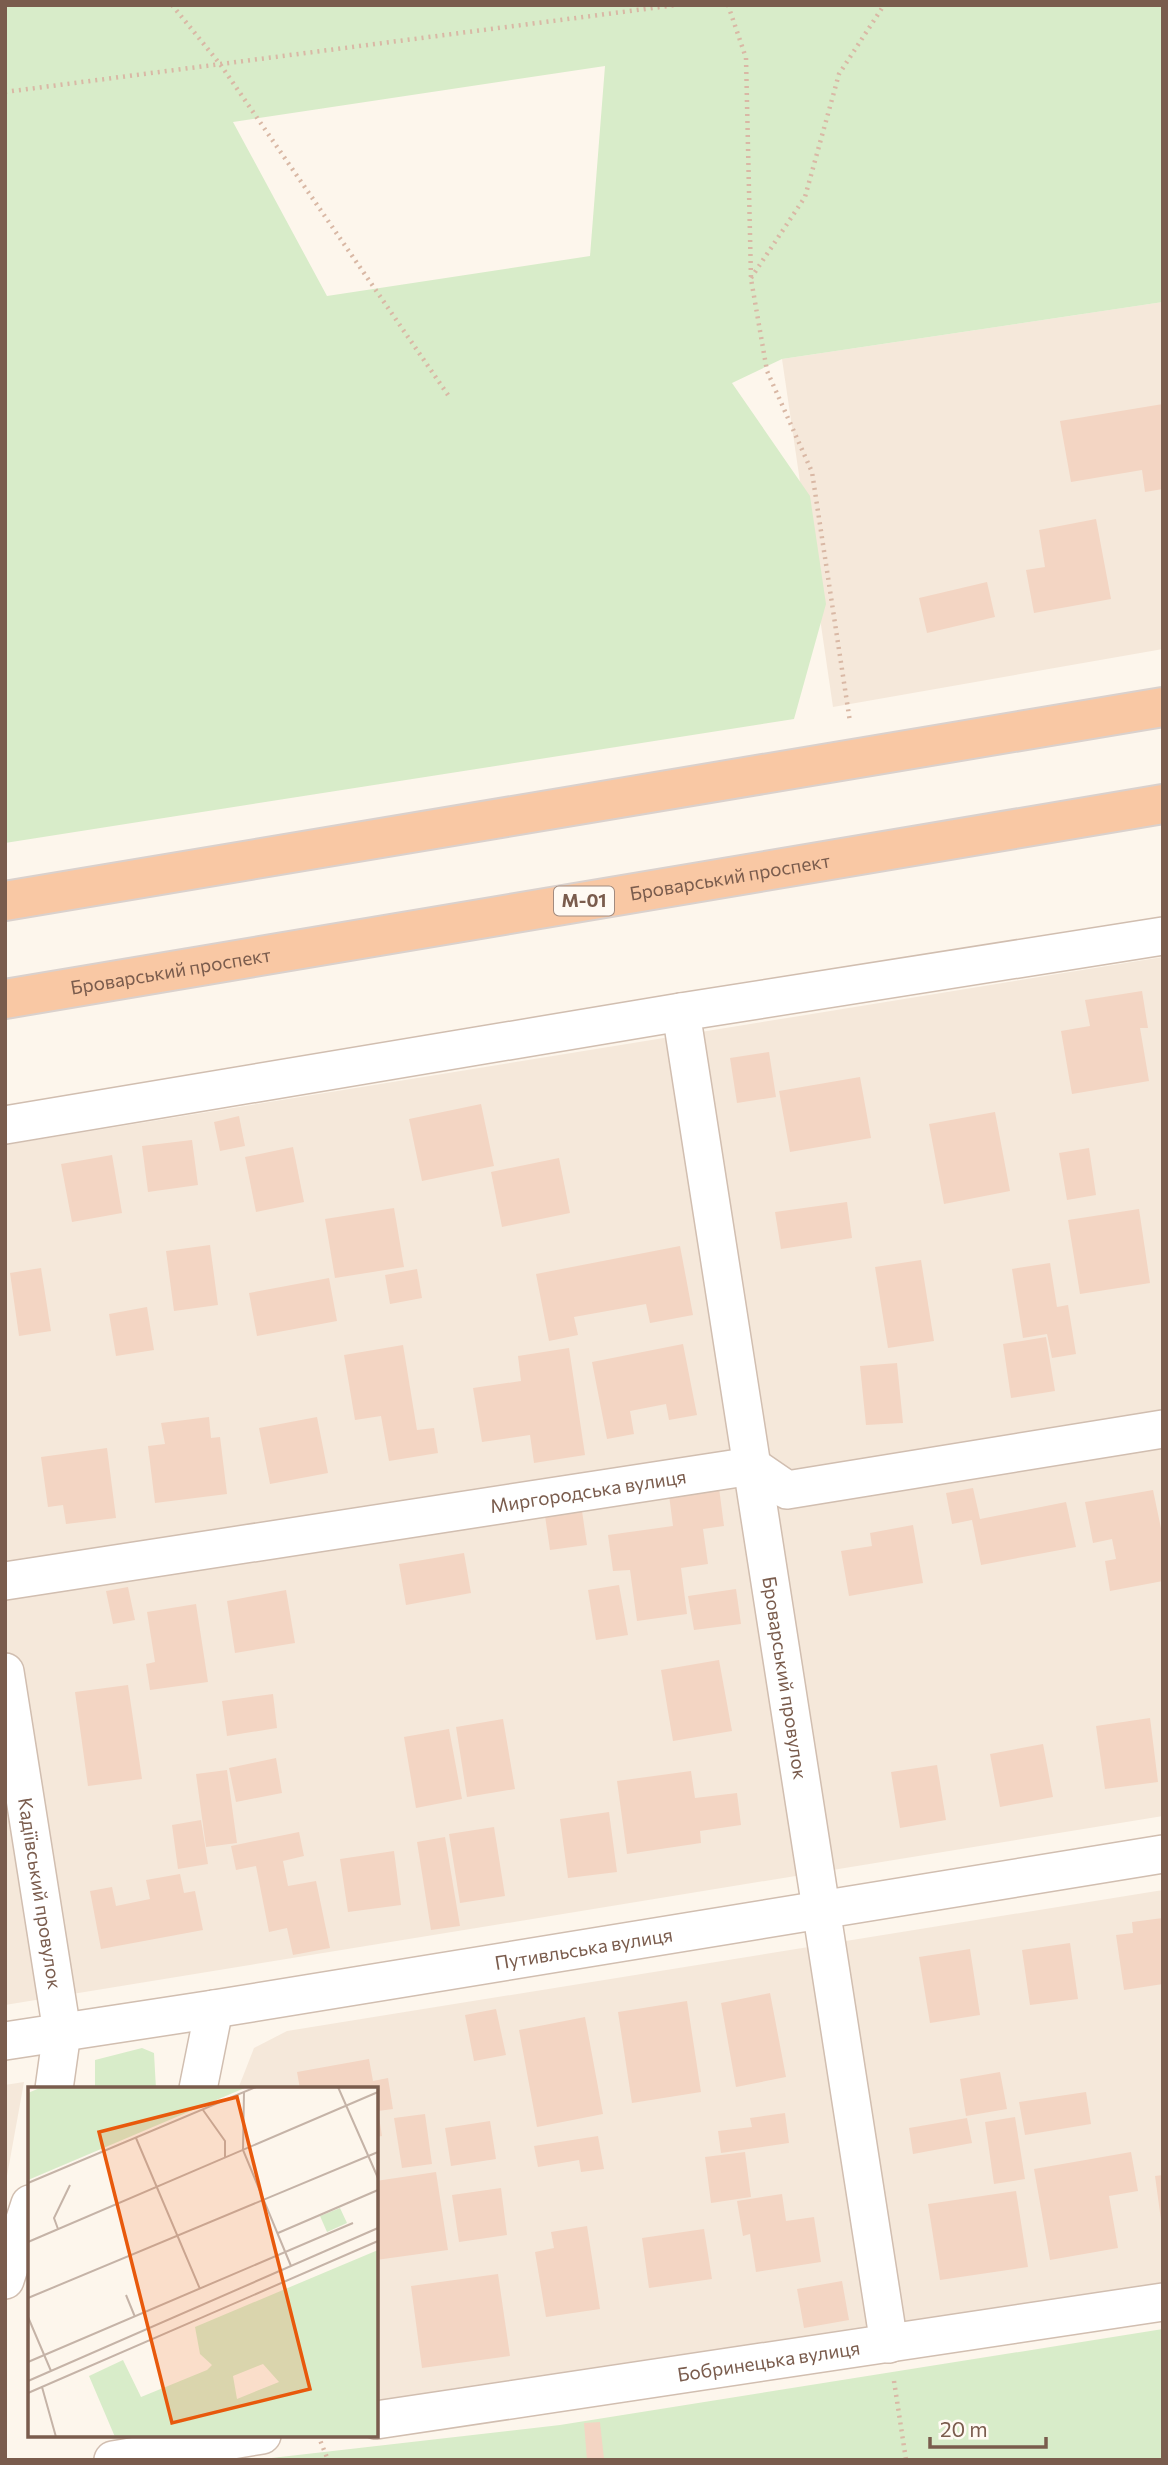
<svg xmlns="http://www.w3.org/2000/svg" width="1168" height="2465" viewBox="0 0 1168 2465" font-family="Commissioner,sans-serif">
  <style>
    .residential { fill: #f5e8da }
    .green { fill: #d8ecc9; fill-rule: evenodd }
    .building { fill: #f3d5c3 }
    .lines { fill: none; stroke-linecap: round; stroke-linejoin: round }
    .minor-casing { stroke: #d1beb0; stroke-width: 40 }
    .trunk-casing { stroke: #dad1cd; stroke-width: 42 }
    .path { stroke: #d9b8a5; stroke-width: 4.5; stroke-dasharray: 2 5; stroke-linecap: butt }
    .minor { stroke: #fff; stroke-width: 37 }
    .trunk { stroke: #f9c8a4; stroke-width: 38 }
    .labels { text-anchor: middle; stroke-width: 7; stroke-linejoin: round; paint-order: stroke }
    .shield { fill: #fffaf3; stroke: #a28b7f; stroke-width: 2 }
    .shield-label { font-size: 18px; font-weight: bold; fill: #7a5c4d }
    .street-label { font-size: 19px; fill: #7a5c4d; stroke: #fffaf3 }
    .inset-road { fill: none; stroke: #c5b3a7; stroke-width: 2 }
    .view { fill: #e8590c; fill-opacity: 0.15; stroke: #e8590c; stroke-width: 3.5 }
    .inset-edge { fill: none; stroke: #7a5c4d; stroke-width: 3.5 }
  </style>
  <rect width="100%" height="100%" fill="#fdf6ec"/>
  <path class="residential" d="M1163,302V649L833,707L782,359Z
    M1163,957V1816L5,2005V1145Z
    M1163,1890V2286L386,2400L376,2399V2089H238L254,2048L287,2031Z
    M24,2082L5,2187V2085Z"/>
  <path class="green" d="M5,5H1163V302L782,359L732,383L810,496L826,604L794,719L5,843ZM605,66L590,256L327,296L233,122Z
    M142,2048L154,2053L156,2089H95V2060Z
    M1163,2329V2460H253L560,2425Z"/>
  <path class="building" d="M1163,404V489L1145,492L1142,470L1071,482L1060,421Z
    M1096,519L1111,599L1034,613L1026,570L1045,567L1039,530Z
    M987,582L995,617L927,633L919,598Z
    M1142,991L1148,1028H1140L1149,1081L1072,1094L1061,1031L1090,1026L1085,1000Z
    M769,1052L776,1097L737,1103L730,1058Z
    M860,1077L871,1138L790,1152L779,1091Z
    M481,1104L494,1166L422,1181L409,1119Z
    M995,1112L1010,1191L944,1204L929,1124Z
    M239,1116L245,1146L220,1151L214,1122Z
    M192,1140L198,1185L148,1192L142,1146Z
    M293,1147L304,1202L256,1212L245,1157Z
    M1089,1148L1096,1195L1067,1200L1059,1153Z
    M112,1155L122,1213L72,1222L61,1164Z
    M559,1158L570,1213L502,1227L491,1172Z
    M847,1202L852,1238L781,1249L775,1212Z
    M394,1208L404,1267L335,1278L325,1219Z
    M1139,1209L1150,1283L1080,1294L1068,1220Z
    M210,1245L218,1305L174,1311L166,1251Z
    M680,1246L693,1315L650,1323L646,1304L574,1317L578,1335L549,1341L536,1274Z
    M921,1260L934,1341L888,1348L875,1267Z
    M1050,1263L1057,1307L1068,1305L1076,1354L1052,1358L1047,1334L1023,1338L1012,1269Z
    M41,1268L51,1331L19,1336L10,1273Z
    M417,1269L422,1298L390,1304L385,1275Z
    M329,1278L337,1321L257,1336L249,1293Z
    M147,1307L154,1350L116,1356L109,1314Z
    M1046,1337L1055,1391L1011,1398L1003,1344Z
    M683,1344L697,1415L669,1420L666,1404L630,1411L634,1434L607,1439L592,1362Z
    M403,1345L417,1430L434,1428L438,1453L389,1461L381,1416L355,1420L344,1355Z
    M569,1348L585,1455L534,1463L530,1435L482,1442L473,1388L521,1381L518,1356Z
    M897,1363L903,1423L866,1425L860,1366Z
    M209,1417L211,1438L220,1437L227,1494L155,1503L148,1446L165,1444L161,1423Z
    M317,1417L328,1473L270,1484L259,1428Z
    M107,1448L116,1518L66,1524L63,1505L48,1507L41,1457Z
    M719,1488L724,1526L703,1529L708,1564L681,1568L687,1614L637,1621L630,1570L613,1571L608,1535L673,1526L669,1495Z
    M973,1488L980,1519L1066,1502L1076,1547L981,1565L972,1520L952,1524L946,1493Z
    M1153,1490L1163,1538V1581L1110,1591L1105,1561L1116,1559L1112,1539L1093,1543L1085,1502Z
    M582,1511L587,1545L550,1550L545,1516Z
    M913,1525L923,1583L849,1596L841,1551L872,1546L870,1533Z
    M464,1553L471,1593L406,1605L399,1564Z
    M619,1585L628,1635L596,1640L588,1590Z
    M128,1587L135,1620L113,1624L106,1591Z
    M736,1589L741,1624L694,1630L688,1596Z
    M286,1590L295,1643L235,1653L227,1601Z
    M196,1604L208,1682L150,1690L146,1664L155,1662L147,1612Z
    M719,1660L732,1731L673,1741L661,1670Z
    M128,1685L142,1779L88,1786L75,1692Z
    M273,1694L277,1728L227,1736L222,1701Z
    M1150,1718L1158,1782L1105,1789L1096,1726Z
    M503,1719L515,1789L467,1797L456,1727Z
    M449,1729L462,1799L416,1808L404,1737Z
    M1043,1744L1053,1797L1000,1807L990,1754Z
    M276,1758L282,1793L236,1802L229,1768Z
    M937,1765L946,1820L900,1828L891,1772Z
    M227,1770L237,1843L206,1847L196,1774Z
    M691,1771L695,1798L737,1793L741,1825L700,1831L701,1843L627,1854L617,1781Z
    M609,1812L617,1872L568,1878L560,1819Z
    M201,1820L208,1864L178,1869L172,1825Z
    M494,1827L505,1896L460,1903L449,1834Z
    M299,1832L304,1856L283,1861L288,1886L316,1881L330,1948L293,1955L287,1928L269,1932L256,1866L236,1870L231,1846Z
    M445,1837L460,1926L431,1930L417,1842Z
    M394,1851L401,1905L348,1912L340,1859Z
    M180,1874L184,1893L195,1891L203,1930L101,1949L90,1891L112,1887L116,1906L150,1899L146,1880Z
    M1163,1918V1984L1124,1990L1116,1935L1133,1933L1132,1922Z
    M1070,1943L1078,1999L1030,2005L1022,1950Z
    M970,1949L980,2015L930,2023L919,1957Z
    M770,1993L786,2077L736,2087L721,2003Z
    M687,2001L701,2092L632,2103L618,2012Z
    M496,2009L506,2055L474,2061L465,2015Z
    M585,2017L603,2114L537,2127L519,2030Z
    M369,2059L373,2081L388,2078L393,2109L378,2111L382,2136L376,2137V2089H300L297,2072Z
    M1000,2072L1007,2109L966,2116L960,2079Z
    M1086,2092L1091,2124L1025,2135L1019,2102Z
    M785,2113L789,2143L721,2153L718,2131L752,2127L750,2118Z
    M425,2114L432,2164L402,2168L394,2118Z
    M1015,2117L1025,2179L994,2184L985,2122Z
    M967,2118L972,2143L913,2154L909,2128Z
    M490,2121L496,2159L451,2166L445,2128Z
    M598,2136L604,2169L581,2172L579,2160L538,2167L534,2146Z
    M745,2152L751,2197L711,2203L705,2157Z
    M1131,2152L1138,2191L1109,2196L1118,2248L1050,2260L1034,2169Z
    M436,2172L448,2250L376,2260V2181Z
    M1163,2175V2220H1161L1155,2176Z
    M501,2188L507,2235L459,2242L452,2195Z
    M1016,2191L1028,2267L940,2280L928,2204Z
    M782,2194L786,2221L814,2217L821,2262L756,2272L750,2234L743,2236L737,2201Z
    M587,2226L600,2309L546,2317L535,2252L554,2248L551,2232Z
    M704,2229L712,2279L649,2288L642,2238Z
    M498,2274L510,2356L422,2368L411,2286Z
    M842,2281L849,2320L804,2328L797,2289Z
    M600,2422L604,2459L587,2460L584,2423Z"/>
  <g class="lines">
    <defs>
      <g id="minor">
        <path id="s1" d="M681,1012L889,2344"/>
        <path d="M5,1125L681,1012L1163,936"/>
        <path id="s2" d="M5,1581L752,1466L787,1490L1163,1429"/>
        <path id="s3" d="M5,1672L62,2032L54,2089"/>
        <path id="s4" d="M5,2041L214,2009L1163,1854"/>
        <path d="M198,2089L214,2009"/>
        <path d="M5,2280L30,2204"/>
        <path id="s5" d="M376,2420L1163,2302"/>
        <path d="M113,2460L262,2435"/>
      </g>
      <g id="trunk">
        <path d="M5,901L1163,707"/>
        <path id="s6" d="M5,999L1163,804"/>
      </g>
    </defs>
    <use href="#minor" class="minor-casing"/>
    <use href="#trunk" class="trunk-casing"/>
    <path class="path" d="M172,5L220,64L448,395
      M728,5L746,58L751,279L767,371L812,472L850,722
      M5,92L676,5
      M751,278L805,197L839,74L884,5
      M894,2381L906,2460
      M318,2435L328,2460"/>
    <use href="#minor" class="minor"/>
    <use href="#trunk" class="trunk"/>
  </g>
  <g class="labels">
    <rect class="shield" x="554" y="886.5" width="60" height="29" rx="5"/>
    <g class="shield-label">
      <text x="584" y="907">М-01</text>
    </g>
    <g class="street-label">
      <text dy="7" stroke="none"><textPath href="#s6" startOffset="735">Броварський проспект</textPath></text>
      <text dy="7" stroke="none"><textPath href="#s6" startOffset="168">Броварський проспект</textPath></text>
      <text dy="7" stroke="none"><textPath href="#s2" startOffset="590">Миргородська вулиця</textPath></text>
      <text dy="7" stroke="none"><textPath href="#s1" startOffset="674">Броварський провулок</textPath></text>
      <text dy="7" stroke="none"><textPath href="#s3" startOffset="224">Кадіївський провулок</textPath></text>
      <text dy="7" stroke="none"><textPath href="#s4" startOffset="586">Путивльська вулиця</textPath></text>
      <text dy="7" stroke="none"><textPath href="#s5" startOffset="397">Бобринецька вулиця</textPath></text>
    </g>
  </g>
  <g transform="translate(28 2087)">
    <rect width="350" height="350" fill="#fdf6ec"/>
    <path d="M14,0H219L0,93V6ZM312,121L319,136L299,145L292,129ZM350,163V350H87L61,289L95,273L113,310L179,283L184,278L172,267L167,240ZM235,277L251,295L209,312L205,289Z" fill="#d8ecc9" fill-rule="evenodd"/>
    <path class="inset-road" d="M310,0L350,91M216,5L215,63L263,179M175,23L197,54V70M108,51L172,202M0,96L228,0M30,142L26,131L42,98M250,146L350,103M0,155L350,5M98,208L107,230M0,211L350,65M0,230L23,284M0,275L325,136M0,294L350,141M14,300L28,350M0,306L350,154"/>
    <path class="view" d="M209,10L282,302L144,336L71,45Z"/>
    <rect width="350" height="350" class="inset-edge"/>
  </g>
  <rect width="1168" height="2465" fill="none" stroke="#7a5c4d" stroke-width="14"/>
  <path d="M930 2437v10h116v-10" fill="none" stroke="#7a5c4d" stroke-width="3.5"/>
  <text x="940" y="2437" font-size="21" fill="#7a5c4d" stroke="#fffaf3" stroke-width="5" paint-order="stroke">20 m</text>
</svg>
